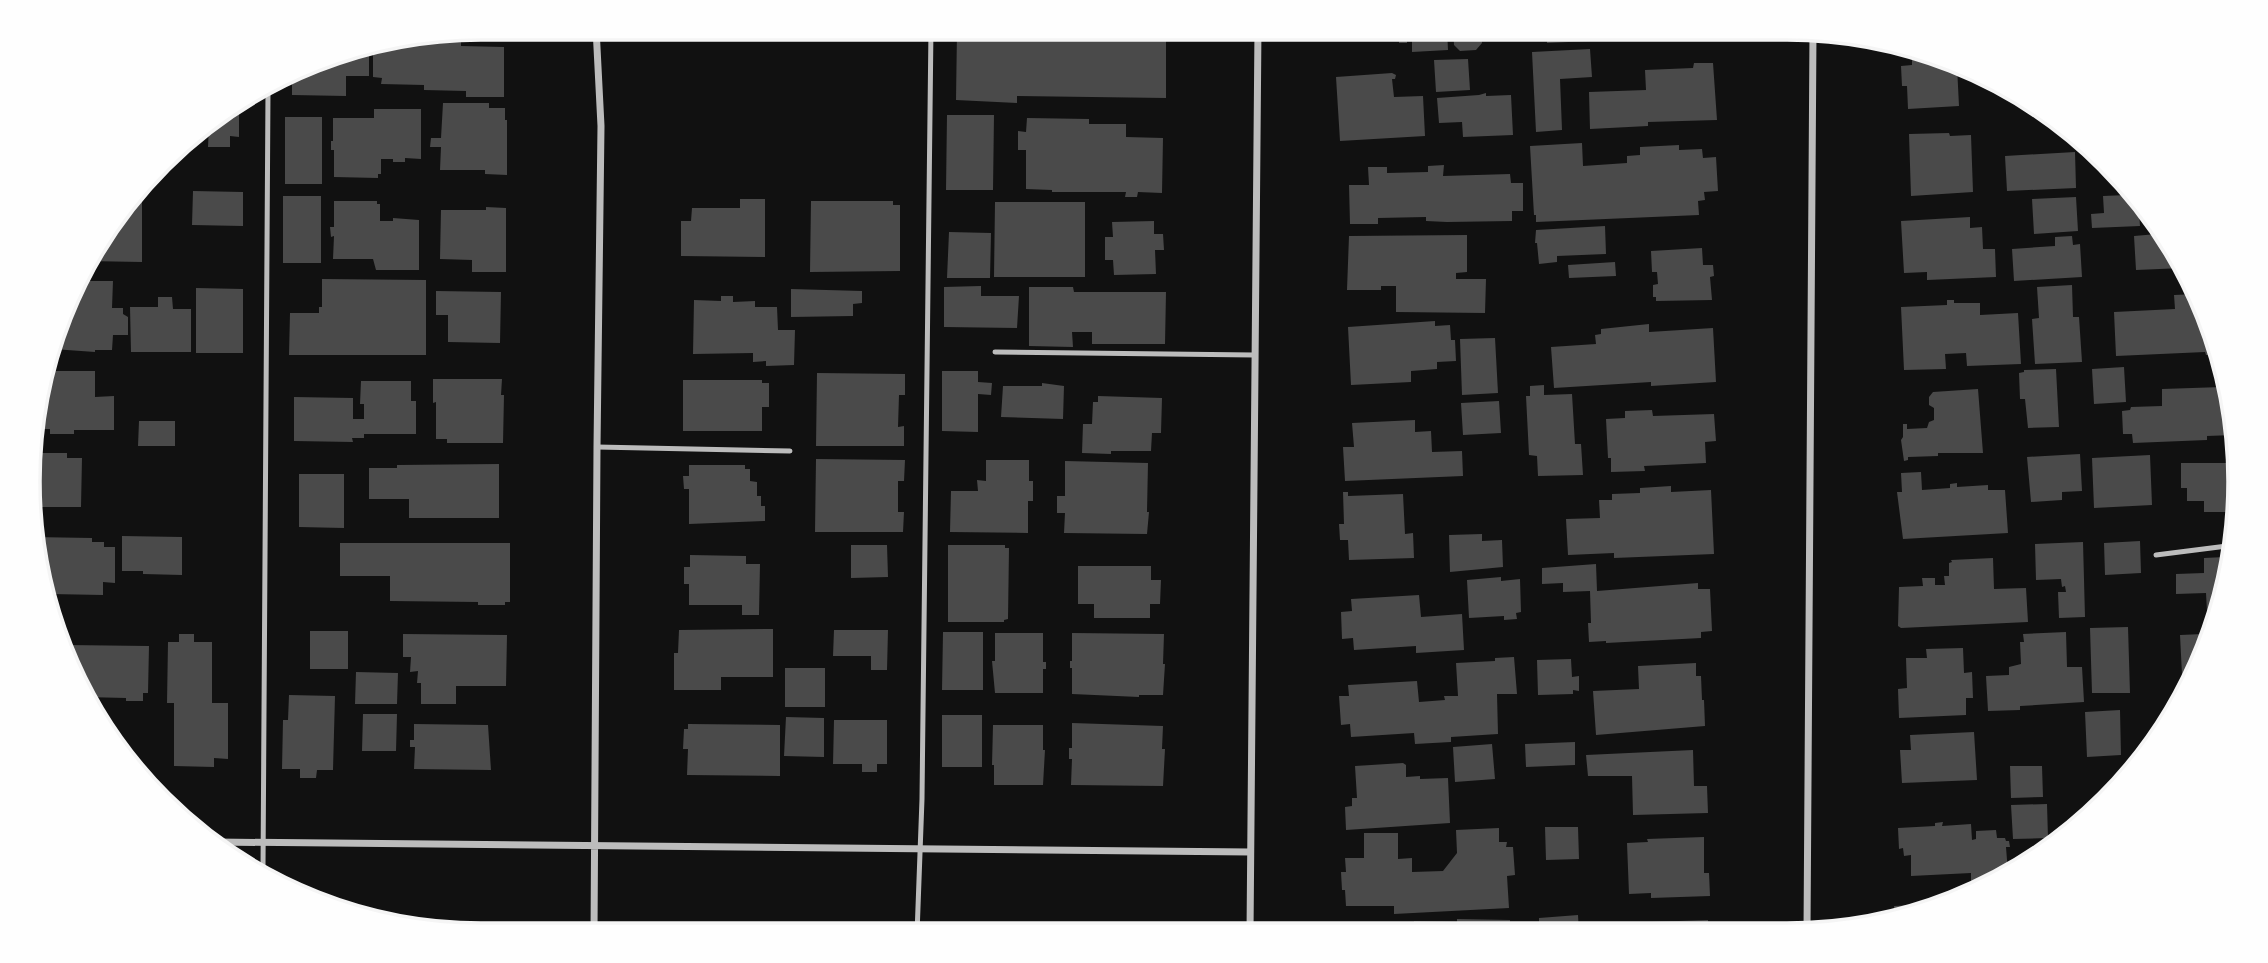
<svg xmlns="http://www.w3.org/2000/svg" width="2268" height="963" viewBox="0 0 2268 963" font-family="'Source Sans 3',sans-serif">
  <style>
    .building { fill: #4a4a4a }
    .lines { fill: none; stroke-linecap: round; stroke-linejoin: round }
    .service { stroke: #bcbcbc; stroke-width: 5 }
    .minor { stroke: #bcbcbc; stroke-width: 7 }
    .rim { fill: none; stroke: #f5f5f5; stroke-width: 3.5 }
  </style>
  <rect width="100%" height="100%" fill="#111"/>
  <path class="building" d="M1376,28H1447L1448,50L1412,52V38L1407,39V43H1399V39L1376,40Z
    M1453,28H1481L1482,43L1476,50L1460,51L1454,45Z
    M1546,28H1721L1722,33L1716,36L1680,37L1679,32L1633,34V39L1547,43Z
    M988,29L1166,30V98L1017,96V103L956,100L957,31L988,32Z
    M419,38L461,41V46L504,47V97H466V91L424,90V85L381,84L382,78L373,77V46Z
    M359,48V54H369V76H346V96L292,95V77L335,52Z
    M1590,49L1592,77L1560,79L1562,130L1536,132L1532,52Z
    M1922,50L1933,52L1957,66L1959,106L1908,109L1907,86H1902L1901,66L1912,65V51Z
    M1468,59L1470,90L1436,92L1434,60Z
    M1694,63H1713L1717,120L1648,122V126L1590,129L1589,92L1646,90L1645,70L1693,68Z
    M1392,73L1396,75L1395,79H1392L1394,97L1423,96L1425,136L1340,141L1336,77Z
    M1486,93V96L1511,95L1513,135L1463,137L1462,122L1439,123L1437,98L1479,95Z
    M443,103H489V108H505V120H507V175L485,174V170H440L441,147H430L431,138H441Z
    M239,108V137L230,136V147H208L209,125Z
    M374,109H421V159L405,158V162H393V159H381V174H378V178L334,177V150H331V141H333V118H374Z
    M947,115H994L993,190H946Z
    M285,117H322V184H285Z
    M1027,118L1089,119V124H1126V137L1163,138L1162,193L1138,192L1137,197H1125L1126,192H1052V190L1026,189V150H1018V131L1026,132Z
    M1949,133L1950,136L1971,135L1973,192L1911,196L1909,134Z
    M1582,143L1583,166L1627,163V156L1640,155V147L1679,145V150L1702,149L1703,158L1716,157L1718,191L1704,192L1705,200L1698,201L1699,215L1536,222V215H1534L1530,146Z
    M2075,152L2076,188L2007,191L2005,156Z
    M1444,165L1443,176L1510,174L1511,183H1523V211H1512V221L1447,222L1426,221V217L1378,218V224H1350L1349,185H1369L1368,167H1387V173L1428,172V166Z
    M142,190V262L86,261L89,255Z
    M193,191L243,192V226L192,225Z
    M2127,195L2139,211L2140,226L2092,228L2091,214L2104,213L2103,196Z
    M283,196H321V263H283Z
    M2076,197L2078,231L2034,234L2032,199Z
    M740,199H765V257L681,256V221H691L692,208H740Z
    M334,201H377V204H380V221H393V218L419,220V270H376L373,259H333L334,236L331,237L330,227H334Z
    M811,201H893V205H900V271L810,272Z
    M995,202H1085V277H994Z
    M486,207L506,208V272H472V260L440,259L441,210H486Z
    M1970,217V228L1982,227L1983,249H1995L1996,277L1927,280V272L1904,273L1901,221Z
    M1154,221V234H1163L1164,250H1155L1156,274L1114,275L1113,260H1105V237H1113L1112,222Z
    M1605,226L1606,254L1557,256V262L1539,264L1537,243H1535L1536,230Z
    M949,232L991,233L990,278H947Z
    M2157,234L2172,254L2183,268L2136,270L2134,236Z
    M1467,235V272L1456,273V279H1486L1485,313L1396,312V286H1381V290H1347L1349,236Z
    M2072,236L2073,245L2080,244L2082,277L2014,281L2012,249L2055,246V237Z
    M1702,248L1703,265H1713L1714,276L1710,277L1712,300L1656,301V297H1653V285L1658,284L1657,272H1652L1651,251Z
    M1615,262L1616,276L1569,278L1568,265Z
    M322,279L426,280V355H289L290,313H319V307H322Z
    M79,281H113L112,308H123V314L128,317V335H113L112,350H95V352L53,349Z
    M2072,285L2073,317H2079L2082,362L2035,364L2032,319L2039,318L2037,287Z
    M981,286V296H1019L1017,328L944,327V287Z
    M1029,287H1073L1074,292H1166L1165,344H1092V332H1072L1073,347L1029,346Z
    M196,288L243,289V353H196Z
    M791,289L862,291V303L853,304V316L791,317Z
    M436,291L501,292L500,343L448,342V315H436Z
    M2197,294L2213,355H2206L2205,352L2116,356L2114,312L2175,309L2174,295Z
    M721,296H733V302L755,301V307H777L778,330H795L794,365L766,366V361L753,362V353L693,354L694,300L721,301Z
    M158,297H172L173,309H191V352H131L130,307H158Z
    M1947,300H1954V303H1980V315L2018,313L2021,364L1967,366L1966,353L1945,354L1946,369L1904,370L1901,307L1947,305Z
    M1435,321V326L1450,325L1451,340H1455L1456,361L1437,362V369L1411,371V382L1351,385L1348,327Z
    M1649,324V332L1713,328L1716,382L1651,386V382L1554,388L1551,347L1596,344L1595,335L1601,334V329Z
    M1495,338L1498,393L1462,395L1460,339Z
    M2124,367L2126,402L2094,404L2092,369Z
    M2056,369L2059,427L2028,428L2025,399H2020L2019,373L2024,372V370Z
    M45,371H95V397L114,396V430H74V434H50V429H36L37,393Z
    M942,371H978V382L992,383L991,395L978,394V432L942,431Z
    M817,373L905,374V395H899L898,427L904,426V446H816Z
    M433,379H502L501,395H504L503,443H447V439H436V402L433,403Z
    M683,380H762V383H769V407H762V431H683Z
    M361,381H411V401H416V434H364V438H352L353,442L294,441V397L353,398V419H364V404H360Z
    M1042,383L1064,386L1063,419L1001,417L1003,386H1042Z
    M1544,385V395L1572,394L1575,444H1581L1583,475L1538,476L1537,456L1529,455L1526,396H1530V386Z
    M2222,387L2234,435L2207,436V440L2133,443L2132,434H2123L2122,411L2130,410L2131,407L2162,406V389Z
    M1978,389L1983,453H1938V456L1908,457V460L1904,461L1901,440L1903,437V424H1907V429L1927,428L1929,422L1934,420V408L1929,405V397L1933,392Z
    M1098,396L1162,398L1161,433H1152L1151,451H1111V454L1082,453L1083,424H1092L1093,402H1098Z
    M1499,401L1501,433L1463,435L1461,403Z
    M1652,410L1653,416L1714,414L1716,441L1705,442L1706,463L1644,466L1645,471L1611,472V458H1608L1606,419L1625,418V411Z
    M1415,420V432L1431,431L1432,452L1462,451L1463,476L1345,481L1343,447H1354L1352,423Z
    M139,421H175V446H138Z
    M36,453H67V458H82L81,507H33Z
    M2080,454L2082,491L2062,492V500L2031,502L2027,457Z
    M2150,455L2152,505L2094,508L2092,458Z
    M816,459L905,460L904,481H898V512H904L903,532H815Z
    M986,460H1029V481H1033V501H1028V533L950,532L951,491H978L977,480L986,481Z
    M1065,461L1148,463L1147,512H1149L1147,534L1064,533L1065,513H1057V496H1065Z
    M2181,463H2238L2231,512H2204V501H2187V488H2181Z
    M499,464V518H409V499H369V468H397V465Z
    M689,465H745V469H750V481L757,482V496H761V506H765V521L689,524V489H684L683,476H689Z
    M1921,472L1922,490L1950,488V484L1957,483V487L1988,485V490H2005L2008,533L1903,539L1897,492H1902L1901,473Z
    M299,474H344V528L299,527Z
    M1671,486V492L1711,490L1714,554L1614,558V553L1568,555L1566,519L1600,518L1599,500H1612V494L1640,493V488Z
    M1343,492H1348V496L1403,494L1405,534L1413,533L1414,558L1349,560L1348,540H1340L1339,524H1344Z
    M1482,534V541L1502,540L1503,567L1450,572L1449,535Z
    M122,536L182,537V575L143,574V571H122Z
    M32,537L92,538V542H104V547H115V583L103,582V595L50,594Z
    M2140,541L2141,573L2105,575L2104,543Z
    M2083,542L2085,617L2059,618L2058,592H2066L2065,586L2062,587L2061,579L2036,580L2035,544Z
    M340,543H510V602H505V605H478V602L390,601V576H340Z
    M851,545H887L888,577L851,578Z
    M948,545H1005V548H1009L1008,619L1004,620V622H948Z
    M690,555L746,556V564H760L759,615H742V605H689V584H684V567H690Z
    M2225,557L2218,612H2207L2206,593L2176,594V574L2204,573V558Z
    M1993,558L1994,589L2026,588L2028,622L1901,628L1898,626L1899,587L1923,586L1922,578H1935V585H1945L1944,576H1949V563L1952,562L1951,560Z
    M1596,564L1597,591L1698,583V589H1710L1712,631L1701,632V638L1606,643V641L1589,642L1588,623H1591L1590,591L1563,592V583L1542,584V568Z
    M1078,566H1151V580H1161L1160,604H1150V618H1094V604H1078Z
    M1501,577V581L1520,579L1521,612L1516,613L1517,619L1504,620V616L1469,618L1467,580Z
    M1419,595L1421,617L1462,614L1464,650L1416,653V646L1354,650L1353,638L1342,639L1341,612L1352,611L1351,599Z
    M2128,627L2130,693H2092L2090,628Z
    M773,629V677H721V690H674V653H678L679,630Z
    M834,630H888L887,670H871V656H833Z
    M310,631H348V669H310Z
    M2214,631L2183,694L2180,635L2203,634V636H2205L2206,632Z
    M943,632H983V690H942Z
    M2066,632L2067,667H2082L2084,702L2020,706V710L1988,711L1986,676L2009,675V667L2021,664L2020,642H2024L2023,634Z
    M995,633H1043V662H1046V669H1043V693H995L992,661H995Z
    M1072,633L1164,634L1163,664H1165L1163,695H1139V697L1072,694V668H1070V661H1072Z
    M179,634H194V642H212V703H228V759L214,758V767L174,766V703H167L168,642H179Z
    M403,634L507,635L506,686H456V704H421V683H417L418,671L410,672L411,657H403Z
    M67,645L149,646L148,693H143V701H126V698L85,697Z
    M1963,648L1964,673L1972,672L1973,698H1966V715L1899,718L1898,689L1907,688L1906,658H1927L1926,649Z
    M1514,657L1517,694H1497L1498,734L1451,737V742L1415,744L1414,733L1351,737L1350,724L1341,725L1339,696H1349L1348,685L1417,681L1419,702L1445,700L1444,696H1458L1456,663L1495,661V658Z
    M1571,659L1572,677L1579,676V691L1573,690V694L1538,695L1537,660Z
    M1696,663V676H1701L1702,700H1704L1705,726L1596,735L1593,691L1639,689L1638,666Z
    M785,668H825V707H785Z
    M356,672L398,673L397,704H355Z
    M289,695L335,696L333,770H317L316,778H300V769H282L283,720H288Z
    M2120,710L2121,755L2087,757L2085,712Z
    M363,714H397L396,751H362Z
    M942,715H982V767H942Z
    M786,717L824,718V757L784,756Z
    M834,720H887V764H877V772H862V764H833Z
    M1072,723L1163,726L1162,749H1165L1163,786L1071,785L1072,759H1069V748H1072Z
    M414,724L488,725L491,770L414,769L415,747H410V740H414Z
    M688,724L780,725V776L687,775L688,749H683L684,729H688Z
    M993,725H1043V750H1045L1043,785H994V765H992Z
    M1974,732L1977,780L1902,783L1900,750H1911L1910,735Z
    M1575,742V765L1526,767L1525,744Z
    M1492,744L1495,779L1455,782L1453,747Z
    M1693,750L1694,786H1707L1708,813L1633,815L1632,776H1588L1586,755Z
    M1403,763L1406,765V777L1420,776V779L1448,778L1450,823L1346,830L1345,807L1352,806V798H1357L1355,766Z
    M2010,766H2042L2043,797L2011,798Z
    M2047,804L2048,838L2013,839L2011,805Z
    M1943,822L1942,826L1971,824L1972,840L1976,839V831L1996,830L1997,838H2005L2006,841H2009L2010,847H2006L2008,873L1994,881L1971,882V873L1911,876V855L1904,856L1903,848L1899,849L1898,828L1935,826V823Z
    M1545,827H1578L1579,859L1546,860Z
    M1499,828V842H1507L1506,847H1513L1515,875L1507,876L1509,908L1394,914V906H1346L1345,890H1342L1341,872H1346L1345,858H1364V833H1398V859L1412,858V872L1443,871L1457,853L1456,830Z
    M1704,837V873H1709L1710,896L1651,898V893L1629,894L1627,843L1648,842L1647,839Z
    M1937,904L1938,906L1895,918L1894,906Z
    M1578,915L1579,932H1539V918Z
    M1457,919L1510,920V932L1347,933V929H1394V925H1414V921L1457,922Z
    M1708,920L1709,931L1645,932V926L1649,925V922Z
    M465,925H489L490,935L450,930L465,928Z"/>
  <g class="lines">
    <path class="service" d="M995,352L1254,355
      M597,447L790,451
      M2156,555L2227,546
      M263,869L268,91
      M917,934L922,799L931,28"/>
    <path class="minor" d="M216,842L1250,852
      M1807,931L1813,32
      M1250,933L1258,28
      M594,935L597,447L601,126L596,28"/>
  </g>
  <path d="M0 0H2268V963H0ZM481 40H1787A441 441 0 0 1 2228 481V482A441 441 0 0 1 1787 923H481A441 441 0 0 1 40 482V481A441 441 0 0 1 481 40Z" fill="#fefefe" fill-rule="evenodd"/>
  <path class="rim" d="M481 40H1787A441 441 0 0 1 2228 481V482A441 441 0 0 1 1787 923H481A441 441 0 0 1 40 482V481A441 441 0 0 1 481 40Z"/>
</svg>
